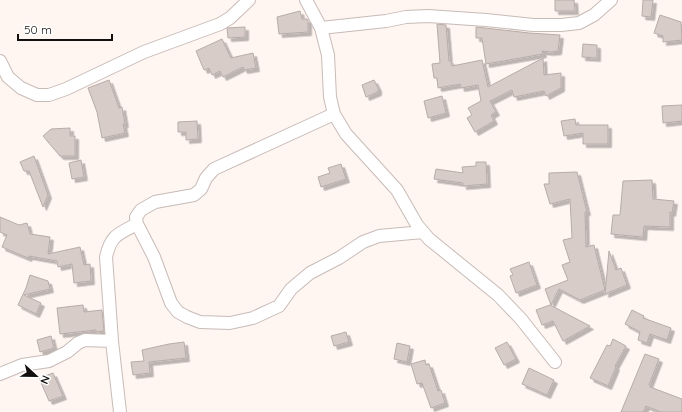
<svg xmlns="http://www.w3.org/2000/svg" width="682" height="412" viewBox="0 0 682 412" font-family="Quicksand,sans-serif">
  <style>
    .building { fill: #d8ccc8; stroke: #b7aca7; filter: url(#shadow) }
    .lines { fill: none; stroke-linecap: round; stroke-linejoin: round }
    .minor-casing { stroke: #c7bbb7; stroke-width: 14 }
    .minor { stroke: #fff; stroke-width: 12 }
  </style>
  <defs>
    <filter id="shadow"><feDropShadow dx="3.5" dy="3.5" stdDeviation="0" flood-color="#0004"/></filter>
  </defs>
  <rect width="100%" height="100%" fill="#fff5f1"/>
  <path class="building" d="M555,0H574L575,11H555Z
    M643,0H653L651,17L642,16Z
    M300,11L302,19H307L308,20V32L279,34L277,17Z
    M660,15L681,22L682,40L663,42V36L654,33Z
    M437,24L446,25L449,61H451L452,66L482,60L488,87L543,58L544,75L561,73V88L546,96L544,91L514,97L512,90L490,101L496,112L491,115L494,121L475,132L467,118L472,115L468,108L481,101L478,85L461,88L460,84L438,88L437,78H434L432,64L440,63Z
    M245,27V37L228,38L227,28Z
    M476,27L529,33L560,35L558,51L551,52L542,51L543,54L486,64L482,38H476Z
    M222,39L231,58L253,53L256,68L244,70L243,67L223,77L220,71L212,75L209,68L204,70L196,51Z
    M583,44L597,45V58L582,57Z
    M109,80L119,108L122,107L125,124H123L125,133L102,138L97,112L88,88Z
    M374,80L378,88V92L366,97L362,85Z
    M442,96L446,113L428,118L424,101Z
    M682,105V121L663,123L662,106Z
    M575,119L576,125H608V144H583V133L564,136L561,121Z
    M197,121L198,139L186,140V132H178V122Z
    M70,128V136H75V156H60L43,136L51,129Z
    M34,156L48,195L43,207L29,171H24L20,162Z
    M81,160L84,177L72,179L69,163Z
    M476,162H486L487,184L463,186V183L434,179L436,169L463,173L462,167L476,166Z
    M341,164L346,179L321,187L318,177L330,173L328,168Z
    M577,172L587,212H585L586,247L594,245L605,290L580,300L559,289L551,305L545,289L568,280L562,265L570,262L563,240L572,238L570,199L550,204L544,184H549V173Z
    M652,180L653,199L674,201L672,213L670,212V227L644,226L643,237L611,234L613,215H620L623,181Z
    M0,217L19,225L27,223L30,234L50,237L48,254L80,247L84,265L90,264L91,281L74,283L72,264L58,267L57,261L29,256L28,258L2,247L7,235L0,232Z
    M609,251L616,270L621,268L627,285L605,294Z
    M529,262L537,285L516,293L510,276L513,275L510,269Z
    M30,275L48,281L50,289L24,295L41,303L36,314L18,305L26,288Z
    M83,305L84,312L102,310L104,331L96,332V330L60,334L57,308Z
    M550,305L590,326L563,341L553,321L542,325L536,310Z
    M632,310L644,316L643,318L671,328L667,340L650,334L647,343L638,340L640,332L625,324Z
    M346,332L349,342L334,346L331,336Z
    M51,336L54,348L40,352L37,340Z
    M613,339L626,346L615,366L616,367L608,386L590,378L607,345L610,346Z
    M184,342L186,358L149,362L150,373L133,375L131,362L144,361L142,350L169,344Z
    M507,342L516,359L504,365L495,348Z
    M397,343L410,346L407,362L394,359Z
    M645,354L659,359L649,385H651L650,387L682,399V412H661L646,406L643,412H621Z
    M425,360L426,365L429,364L438,391L441,390L445,403L431,408L422,383L417,384L411,364Z
    M529,368L554,380L547,395L522,384Z
    M53,373L63,396L49,401L39,378Z"/>
  <g class="lines">
    <defs>
      <path id="minor" d="M306,0L321,28L328,55L330,97L334,114L346,134L397,190L417,225L429,239L498,295L521,319L555,362
        M321,28L386,21L406,17L428,16L486,20L533,25H561L579,23L594,15L611,0
        M0,61L8,77L21,88L37,95H49L66,89L144,52L220,24L230,18L249,0
        M334,114L214,169L206,178L201,189L194,195L155,202L141,210L136,217L137,224L154,257L171,303L178,312L187,317L200,322L230,323L253,318L279,306L291,289L310,273L339,258L363,242L379,236L423,232
        M0,374L22,365L49,361L67,352L78,343L85,340L112,341
        M120,412L112,341L106,257C111,235 118,234 137,224"/>
    </defs>
    <use href="#minor" class="minor-casing"/>
    <use href="#minor" class="minor"/>
  </g>
  <g transform="translate(36 376) rotate(112)" stroke="#ffffff" stroke-width="3" paint-order="stroke">
  <path d="M0-3L7 15L0 10L-7 15Z" fill="#130f0e"/>
  <text y="-6" font-size="11" font-weight="bold" text-anchor="middle" fill="#130f0e">N</text>
  </g>
  <path d="M18 34v6h94v-6" fill="none" stroke="#130f0e" stroke-width="2"/>
  <text x="24" y="34" font-size="12" fill="#130f0e" stroke="#ffffff" stroke-width="3" paint-order="stroke">50 m</text>
</svg>
